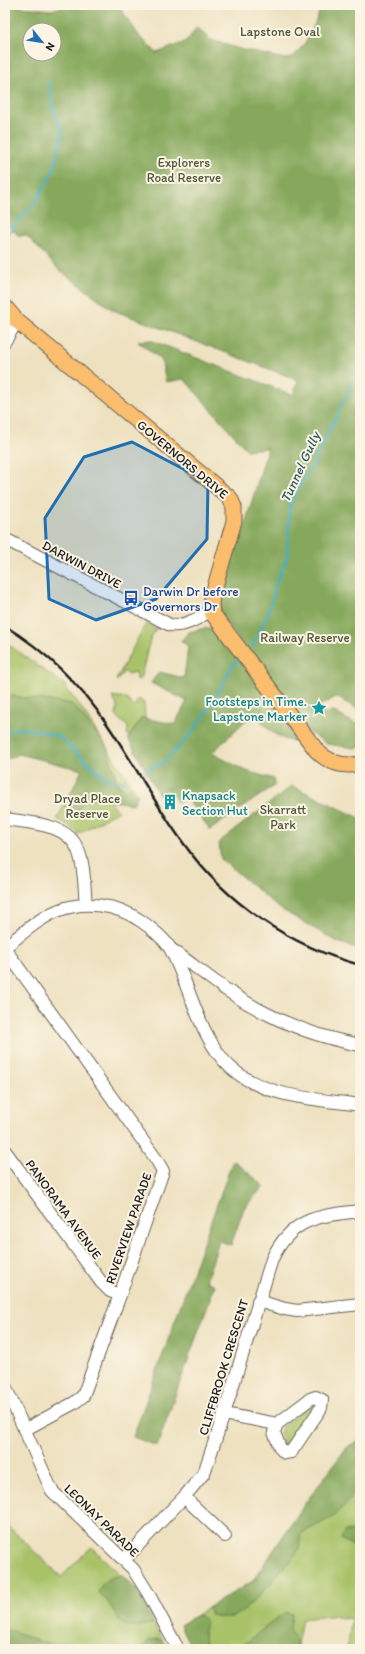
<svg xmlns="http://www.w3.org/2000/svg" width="365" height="1654" viewBox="0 0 365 1654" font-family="Itim,sans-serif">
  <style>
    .green { fill: #a8c268; stroke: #626f42 }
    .forest { fill: #86a85c; stroke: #51623c; fill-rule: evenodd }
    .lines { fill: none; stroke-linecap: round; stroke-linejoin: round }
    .stream { stroke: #42afbf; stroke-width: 2.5 }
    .minor-casing { stroke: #666155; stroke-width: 14 }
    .major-casing { stroke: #666155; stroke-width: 17 }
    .minor { stroke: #fff; stroke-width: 12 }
    .major { stroke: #fbbd6e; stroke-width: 15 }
    .rail { stroke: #1c1c1c; stroke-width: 2.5 }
    .marked { fill: #1f6fb2; fill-opacity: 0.2; stroke: #1f6fb2; stroke-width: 3; stroke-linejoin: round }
    .labels { text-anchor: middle; stroke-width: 4; stroke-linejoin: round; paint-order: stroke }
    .park-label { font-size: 13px; fill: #4d5637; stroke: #fcf5e5 }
    .street-label { font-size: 13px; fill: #1c1c1c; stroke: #fcf5e5 }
    .transit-label { font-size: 13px; fill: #164399; stroke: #fcf5e5; text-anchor: start }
    .culture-label { font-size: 13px; fill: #0d838f; stroke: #fcf5e5; text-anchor: end }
    .water-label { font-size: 14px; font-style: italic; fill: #2d5e65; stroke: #fcf5e5 }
  </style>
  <rect width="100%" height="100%" fill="#fcf5e5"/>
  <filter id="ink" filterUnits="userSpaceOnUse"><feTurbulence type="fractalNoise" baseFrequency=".025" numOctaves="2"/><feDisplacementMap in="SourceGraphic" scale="8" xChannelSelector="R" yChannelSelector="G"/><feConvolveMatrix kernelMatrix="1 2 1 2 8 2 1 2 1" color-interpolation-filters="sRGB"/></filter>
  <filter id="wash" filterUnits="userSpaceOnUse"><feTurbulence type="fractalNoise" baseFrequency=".012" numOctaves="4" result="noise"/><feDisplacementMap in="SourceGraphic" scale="16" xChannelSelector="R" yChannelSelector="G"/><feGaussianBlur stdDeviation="0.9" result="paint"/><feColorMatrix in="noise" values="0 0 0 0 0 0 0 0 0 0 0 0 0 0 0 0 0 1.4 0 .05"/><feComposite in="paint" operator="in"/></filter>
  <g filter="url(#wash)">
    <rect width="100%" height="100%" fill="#eee1c0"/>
    <path class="green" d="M146,623L156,629C146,644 146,662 140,679L137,680L136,672L127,674L124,671L118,680H116Z
      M5,642L65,685L66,690L76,700L132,786L126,790L118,785L106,745L72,704L5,695Z
      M112,696L126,698L133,707L139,699L144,703L145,718H141L130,736L127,734L128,727L116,716L117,706Z
      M83,770L118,811L78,834L68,825L57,819Z
      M312,1404L316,1407L289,1447L284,1446L280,1434L282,1426Z
      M360,1440V1649H346L352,1619L331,1616L302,1619L296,1649H192L180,1625L253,1581L307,1501L347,1447Z
      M5,1523L61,1577L91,1547L136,1589L167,1649H5Z"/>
    <path class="forest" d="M5,5L51,10L69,5H118L140,37L157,53L187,41L197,27L211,40L240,49L285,59C304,57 316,20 322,5H360V710L336,697L317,707L324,714L332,711L356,724H360V747L355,748L327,744L310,733L219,613C220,586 233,559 242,534C251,505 259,477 268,448L247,450L184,379L166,382L161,359L138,342L150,340L293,395L298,380L113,310L58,269L26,235L19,236L5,223ZM30,30H54V54H30Z
      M205,628H216L261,688L298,741C278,742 265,727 254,712L212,753L246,771L274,779L275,785L210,830L190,803L187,796L178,802L168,789L159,795L128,738L142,718L175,724L187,701L151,683L159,672L184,678L188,646L181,641L189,632Z
      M5,695L72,704L106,745L118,785L126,790L132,786L138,795L133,804L97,799L85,800L77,812L72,815L67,811L65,804L82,770L19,754L5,760Z
      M292,786L360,818V949L337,942L279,908L221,859L219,842Z
      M233,1160L264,1186L244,1208L231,1245L219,1241L206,1281L215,1285L157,1446L133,1437Z
      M360,1440V1490L333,1517L300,1534L301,1544L294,1558L284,1566L273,1581L249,1606L233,1617H219L211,1615L208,1608L253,1581L307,1501L347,1447Z
      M356,1530L360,1532V1550L341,1539L345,1531Z
      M122,1575L136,1589L154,1623C109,1635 125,1614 98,1592C105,1579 107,1578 122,1575Z
      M285,1612L292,1614L290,1630L297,1643L296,1649H238Z
      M198,1615C208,1620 206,1622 204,1632C204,1637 205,1643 206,1649H192L180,1625Z
      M5,1630L14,1631L33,1639L66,1649H5Z
      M157,1639L163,1641L167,1649H143L148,1641Z"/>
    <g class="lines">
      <path class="stream" d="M5,238L10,230L36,202L55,167L62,132L52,103L49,82
        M246,651L253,645L269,611L276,584L287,557L290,506L294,495L312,466L360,368
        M5,731L24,728L58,736L106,779L124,782
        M143,772L164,762L189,736L209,709L233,665L240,658
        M126,1649L128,1647"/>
    </g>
  </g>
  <g filter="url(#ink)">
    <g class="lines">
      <defs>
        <path id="minor" d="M5,341L17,321
          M5,539L170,625C185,627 199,618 211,610
          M5,819C29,823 68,823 78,850C85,866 84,887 86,905
          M5,947C22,934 38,919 57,911C84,900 117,904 141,921C150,927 166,940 171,950C190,986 200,1040 231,1068C265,1098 317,1099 360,1105
          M5,949L156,1159L163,1171L120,1295L83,1396L74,1403L24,1430
          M171,949C189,962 207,976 225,989C266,1017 311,1036 360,1045
          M5,1151L101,1282L110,1291L120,1295
          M258,1301L285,1309L297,1311L360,1304
          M5,1386L52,1491L133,1569L148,1593L178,1649
          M224,1414L277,1424L310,1399L316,1397L322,1400L321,1408L291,1452L285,1453L280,1448L274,1432L277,1424
          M184,1497L225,1536
          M124,1560L185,1496L204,1473L224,1414L272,1259C292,1217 319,1216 360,1211"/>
        <path id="major" d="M5,307L17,321L230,498L234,507V521L212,597L211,605L212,613L317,751C329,763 344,767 360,764"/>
      </defs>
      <use href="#minor" class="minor-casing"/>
      <use href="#major" class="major-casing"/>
      <use href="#minor" class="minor"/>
      <use href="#major" class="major"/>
      <path class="rail" d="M5,626C46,651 80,685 107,724C134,763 156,806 184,844C226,903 290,946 360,965"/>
    </g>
  </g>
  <path class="marked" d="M132,442L208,482L207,539L156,599L96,620L49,599L45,518L84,457Z"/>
  <defs>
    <symbol id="bus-bare" viewBox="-9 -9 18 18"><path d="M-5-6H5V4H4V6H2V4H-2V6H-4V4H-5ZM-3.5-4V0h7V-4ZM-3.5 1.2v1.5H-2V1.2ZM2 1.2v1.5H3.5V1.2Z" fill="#1a4fb4" stroke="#fcf5e5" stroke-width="2.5" paint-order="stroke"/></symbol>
    <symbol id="sight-bare" viewBox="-9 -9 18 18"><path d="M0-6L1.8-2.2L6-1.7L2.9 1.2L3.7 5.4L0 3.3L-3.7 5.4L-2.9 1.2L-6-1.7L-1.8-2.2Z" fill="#0f9aa8" stroke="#fcf5e5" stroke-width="2.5" paint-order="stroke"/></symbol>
    <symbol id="building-bare" viewBox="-9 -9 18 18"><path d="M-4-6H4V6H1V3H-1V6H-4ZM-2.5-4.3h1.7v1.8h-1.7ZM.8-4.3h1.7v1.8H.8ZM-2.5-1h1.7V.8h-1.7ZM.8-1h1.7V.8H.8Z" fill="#0f9aa8" stroke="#fcf5e5" stroke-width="2.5" paint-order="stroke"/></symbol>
  </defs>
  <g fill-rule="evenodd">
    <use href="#bus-bare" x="120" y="587" width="22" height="22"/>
    <use href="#sight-bare" x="308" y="697" width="22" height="22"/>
    <use href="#building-bare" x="159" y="791" width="22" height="22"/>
  </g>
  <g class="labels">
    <g class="park-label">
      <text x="280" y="36">Lapstone Oval</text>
      <text x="184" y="167">Explorers<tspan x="184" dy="15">Road Reserve</tspan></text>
      <text x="305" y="642">Railway Reserve</text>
      <text x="87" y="803">Dryad Place<tspan x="87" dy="15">Reserve</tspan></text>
      <text x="283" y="814">Skarratt<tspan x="283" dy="15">Park</tspan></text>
    </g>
    <g class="street-label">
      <text transform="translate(183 459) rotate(40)" y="5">GOVERNORS DRIVE</text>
      <text transform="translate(82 564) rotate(28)" y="5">DARWIN DRIVE</text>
      <text transform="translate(64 1209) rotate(54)" y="5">PANORAMA AVENUE</text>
      <text transform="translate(128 1228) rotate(-71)" y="5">RIVERVIEW PARADE</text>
      <text transform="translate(223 1367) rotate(-73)" y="5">CLIFFBROOK CRESCENT</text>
      <text transform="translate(102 1520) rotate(44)" y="5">LEONAY PARADE</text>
    </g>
    <g class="transit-label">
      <text x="143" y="596">Darwin Dr before<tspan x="143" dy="15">Governors Dr</tspan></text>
    </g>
    <g class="culture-label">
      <text x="307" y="706">Footsteps in Time.<tspan x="307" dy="15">Lapstone Marker</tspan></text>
      <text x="182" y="800" text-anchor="start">Knapsack<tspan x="182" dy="15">Section Hut</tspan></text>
    </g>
    <g class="water-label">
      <text transform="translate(300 467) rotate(-65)" y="5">Tunnel Gully</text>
    </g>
  </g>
  <rect width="365" height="1654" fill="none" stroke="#fcf5e5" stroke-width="20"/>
  <g transform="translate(42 42) rotate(120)"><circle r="19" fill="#fcf5e5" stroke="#a29e95"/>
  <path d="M0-3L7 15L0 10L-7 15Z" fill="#1f6fb2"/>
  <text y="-6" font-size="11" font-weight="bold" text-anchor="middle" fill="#1c1c1c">N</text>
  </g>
</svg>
